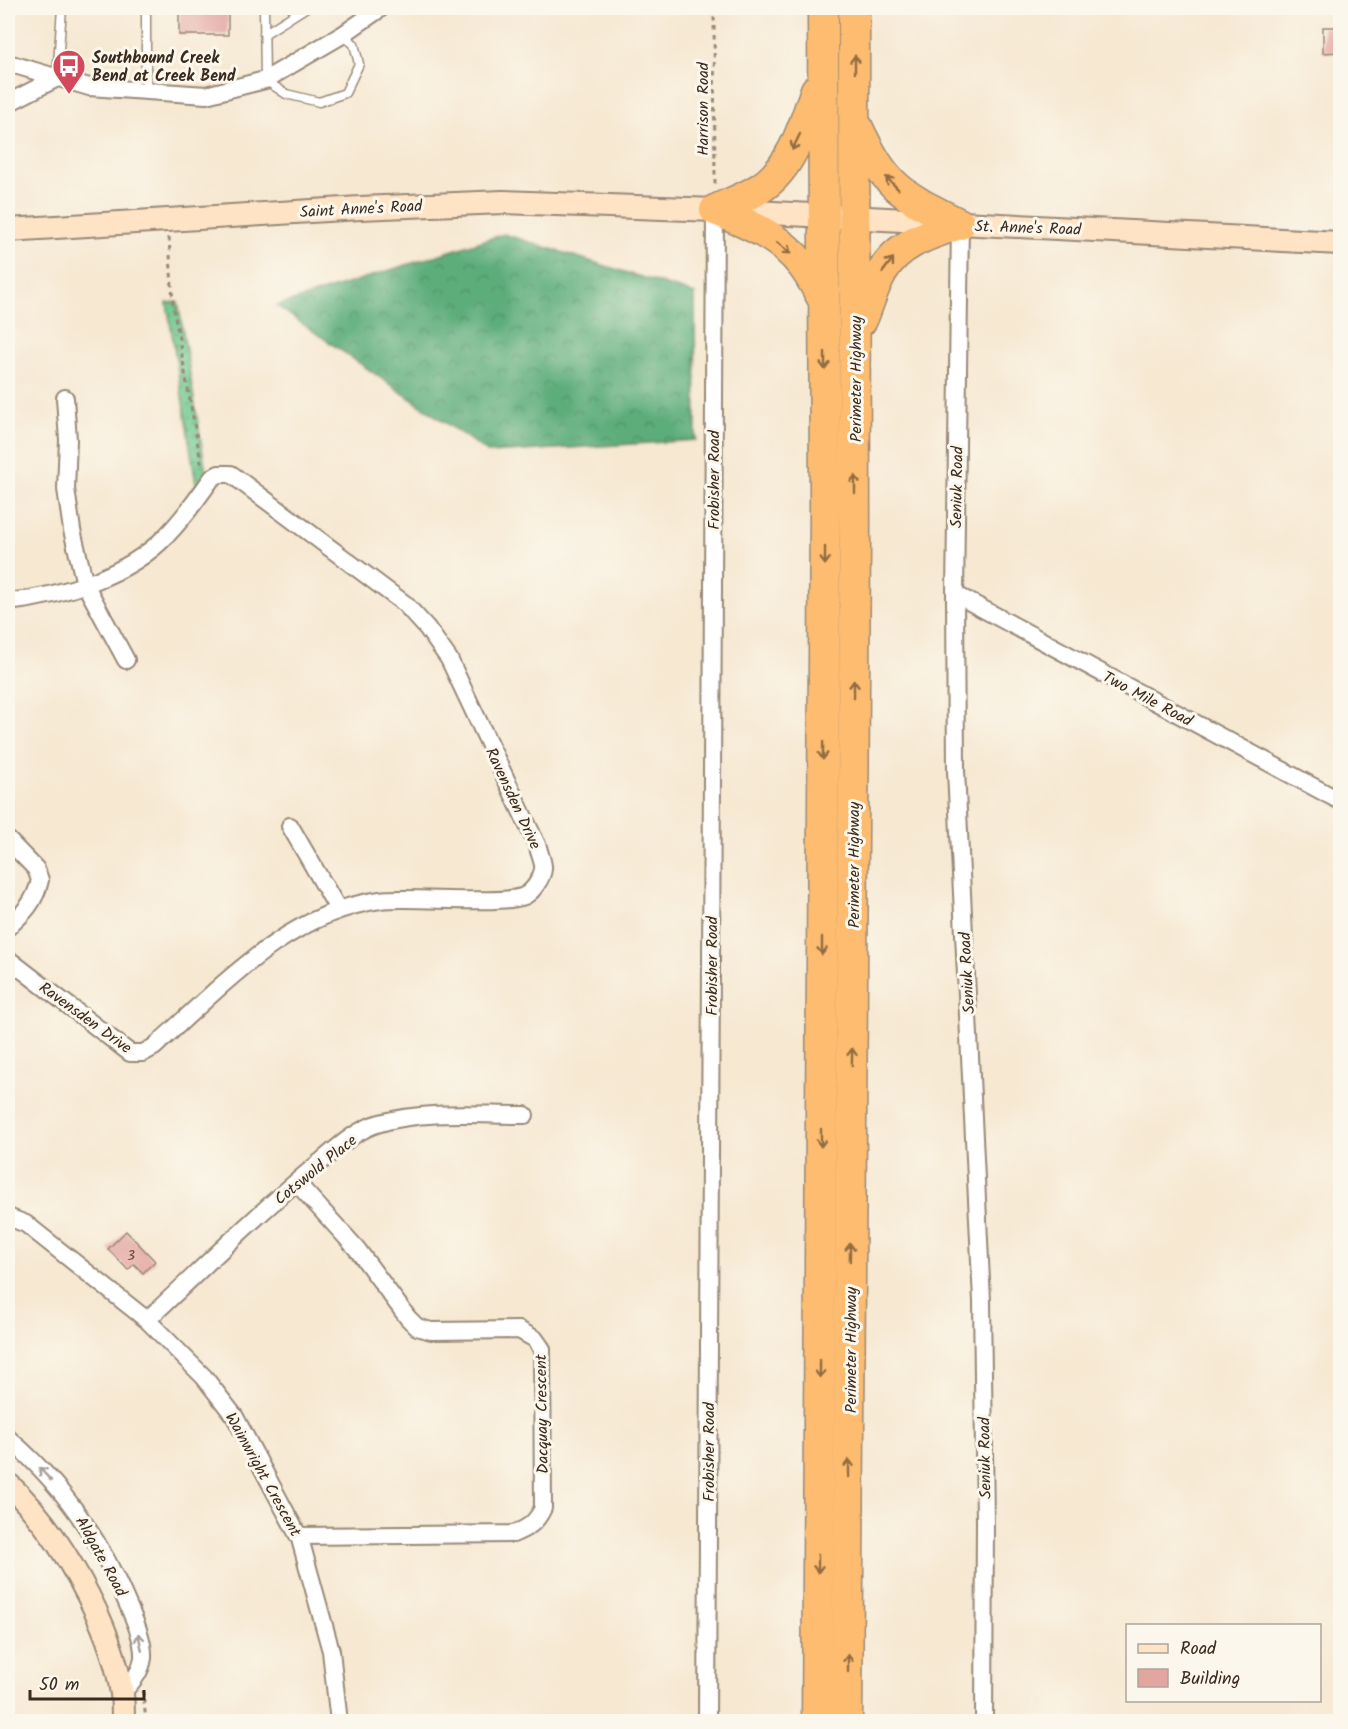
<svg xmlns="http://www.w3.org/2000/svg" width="1348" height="1729" viewBox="0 0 1348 1729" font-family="Kalam,sans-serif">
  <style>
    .grass { fill: url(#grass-dots); stroke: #567a56; stroke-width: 1.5 }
    .forest { fill: url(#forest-crowns); stroke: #4c6c4c; stroke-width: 1.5 }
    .building { fill: #e3a59f }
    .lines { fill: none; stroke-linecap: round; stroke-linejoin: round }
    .lane-casing { stroke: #988978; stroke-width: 11 }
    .street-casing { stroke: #988978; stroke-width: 20 }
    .secondary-casing { stroke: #988978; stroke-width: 26 }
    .highway-casing { stroke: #988978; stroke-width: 33 }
    .path { stroke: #988978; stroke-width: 3; stroke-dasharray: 4.5 4.5; stroke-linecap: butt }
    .lane { stroke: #fff; stroke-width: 8 }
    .street { stroke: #fff; stroke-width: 16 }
    .secondary { stroke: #fee4c5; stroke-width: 22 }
    .highway { stroke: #fdbc6f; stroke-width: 30 }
    .oneway { stroke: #926c42 }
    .oneway2 { stroke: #a79f9a }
    .labels { text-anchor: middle; stroke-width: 6; stroke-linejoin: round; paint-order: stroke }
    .number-label { font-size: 14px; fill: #65493e }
    .poi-label { font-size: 16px; font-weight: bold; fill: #3b2a1e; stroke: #fbf7ec; text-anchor: start }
    .street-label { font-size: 16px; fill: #3b2a1e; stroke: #fbf7ec }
  </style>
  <defs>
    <pattern id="grass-dots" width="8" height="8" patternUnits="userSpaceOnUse" patternTransform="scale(1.5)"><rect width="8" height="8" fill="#72c98f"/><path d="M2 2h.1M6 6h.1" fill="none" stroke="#5fa374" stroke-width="1.8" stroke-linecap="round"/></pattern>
    <pattern id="forest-crowns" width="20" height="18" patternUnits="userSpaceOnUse" patternTransform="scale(1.5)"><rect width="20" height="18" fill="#5dad7a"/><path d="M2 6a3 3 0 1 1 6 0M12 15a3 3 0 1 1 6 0" fill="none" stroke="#4e8d63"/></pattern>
  </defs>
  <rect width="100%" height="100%" fill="#fbf7ec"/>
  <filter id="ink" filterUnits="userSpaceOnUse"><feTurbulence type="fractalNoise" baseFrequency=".0167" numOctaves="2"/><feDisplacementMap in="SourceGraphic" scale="12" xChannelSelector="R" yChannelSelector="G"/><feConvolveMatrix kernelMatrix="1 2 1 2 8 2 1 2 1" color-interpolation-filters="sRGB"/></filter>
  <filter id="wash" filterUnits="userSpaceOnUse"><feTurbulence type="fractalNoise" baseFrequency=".008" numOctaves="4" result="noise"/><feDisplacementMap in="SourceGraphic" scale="24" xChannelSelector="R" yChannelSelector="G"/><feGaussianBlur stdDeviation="1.35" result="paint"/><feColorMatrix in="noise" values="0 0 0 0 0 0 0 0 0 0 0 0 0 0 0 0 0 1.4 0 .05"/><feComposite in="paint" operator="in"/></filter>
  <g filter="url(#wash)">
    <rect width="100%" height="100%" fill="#f6e8d1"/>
    <path class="grass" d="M178,302L208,484L198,496L167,303Z"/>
    <path class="forest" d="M504,234L695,294L696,440L489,453L277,306Z"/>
    <g id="blocks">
      <path class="building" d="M179,8H228V35H179Z
        M1323,27H1341V52L1323,53Z
        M126,1231L155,1261L143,1273L134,1264L128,1270L108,1249Z"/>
    </g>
  </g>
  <g filter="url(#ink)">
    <use href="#blocks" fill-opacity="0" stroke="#988978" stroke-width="1.5"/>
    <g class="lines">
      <defs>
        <path id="lane" d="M264,8L265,80L286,94L319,102L345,93L359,64L354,44L342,35
          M264,34L305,8
          M57,78L62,8
          M146,91V8"/>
        <path id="street" d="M8,63L89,87L206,95L265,80L342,35L381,8
          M8,103L57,78
          M960,224L955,594L956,771L982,1301L985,1522L984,1722
          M65,398L68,440L66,489L72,530L85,584L126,660
          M955,594L1340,801
          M8,602C61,596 128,576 166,536C183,519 198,498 212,478L219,474H231L405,604L427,628L449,659L538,847C539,853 544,863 543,869C542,878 533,891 526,895C509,906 409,896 380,900C287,913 221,987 154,1047L143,1053H130L8,959
          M290,826L338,909
          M8,840L36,869L40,880C35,902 24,913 8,927
          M296,1182L357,1249L408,1318L417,1327L431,1331L519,1330L535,1339L542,1349L543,1508C536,1523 528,1528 513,1534L298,1536
          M8,1217L26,1224L147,1320L204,1377L235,1417L300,1539L331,1651L339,1722
          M147,1320C204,1267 259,1212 319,1163C337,1148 357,1129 380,1123C426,1110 478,1115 525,1115
          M8,1438C61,1483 101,1540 128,1605C135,1621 144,1641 143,1658C141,1673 131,1683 122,1693
          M707,1722L715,210"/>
        <path id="secondary" d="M8,230L360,208L503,202L715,210L1340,243
          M8,1484C59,1531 112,1625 122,1694C123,1703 123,1712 123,1722"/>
        <path id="highway" d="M857,126C886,188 900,194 960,224
          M715,210C730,203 748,197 762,187C793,166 804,124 816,90
          M715,210C746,223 781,237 802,265C811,276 817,289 824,301
          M862,320C869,304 873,287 882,272C898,243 930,234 960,224
          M817,1722L825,504L823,8
          M847,1722L855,542L854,8"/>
      </defs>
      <use href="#lane" class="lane-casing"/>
      <use href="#street" class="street-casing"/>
      <use href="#secondary" class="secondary-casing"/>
      <use href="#highway" class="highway-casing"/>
      <path class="path" d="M714,8L715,187
        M169,237L173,305L202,468
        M143,1691L146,1722"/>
      <use href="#lane" class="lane"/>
      <use href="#street" class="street"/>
      <use href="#secondary" class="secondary"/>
      <use href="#highway" class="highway"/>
    </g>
    <defs><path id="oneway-shaft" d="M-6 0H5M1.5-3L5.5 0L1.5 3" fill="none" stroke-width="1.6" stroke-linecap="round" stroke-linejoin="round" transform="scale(1.5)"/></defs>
    <g class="oneway">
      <use href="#oneway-shaft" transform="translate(855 64) rotate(-90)"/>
      <use href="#oneway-shaft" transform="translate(796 142) rotate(116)"/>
      <use href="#oneway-shaft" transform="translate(892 183) rotate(-135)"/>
      <use href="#oneway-shaft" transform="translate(784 248) rotate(39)"/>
      <use href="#oneway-shaft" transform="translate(888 265) rotate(-53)"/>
      <use href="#oneway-shaft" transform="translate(825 361) rotate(90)"/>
      <use href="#oneway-shaft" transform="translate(855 484) rotate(-90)"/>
      <use href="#oneway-shaft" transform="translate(825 556) rotate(90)"/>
      <use href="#oneway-shaft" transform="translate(854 689) rotate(-90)"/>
      <use href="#oneway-shaft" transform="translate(823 751) rotate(91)"/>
      <use href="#oneway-shaft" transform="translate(822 946) rotate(90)"/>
      <use href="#oneway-shaft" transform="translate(852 1057) rotate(-89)"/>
      <use href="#oneway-shaft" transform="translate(821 1138) rotate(90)"/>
      <use href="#oneway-shaft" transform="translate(850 1252) rotate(-89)"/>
      <use href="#oneway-shaft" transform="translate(820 1369) rotate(90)"/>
      <use href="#oneway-shaft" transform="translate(849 1468) rotate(-90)"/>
      <use href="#oneway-shaft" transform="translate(818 1564) rotate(90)"/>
      <use href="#oneway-shaft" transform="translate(848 1663) rotate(-90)"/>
    </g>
    <g class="oneway2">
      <use href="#oneway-shaft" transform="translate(45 1474) rotate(-133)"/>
      <use href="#oneway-shaft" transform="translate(140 1642) rotate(-102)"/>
    </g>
  </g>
  <defs>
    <symbol id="bus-pin" viewBox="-11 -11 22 30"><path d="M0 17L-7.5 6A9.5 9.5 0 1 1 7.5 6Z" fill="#d1495b" stroke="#fbf7ec"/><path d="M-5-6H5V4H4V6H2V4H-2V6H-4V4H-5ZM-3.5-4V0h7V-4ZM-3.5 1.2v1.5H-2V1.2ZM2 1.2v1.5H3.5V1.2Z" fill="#fff"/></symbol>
  </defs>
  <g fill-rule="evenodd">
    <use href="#bus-pin" x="50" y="47" width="38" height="52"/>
  </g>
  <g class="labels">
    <g class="number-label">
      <text x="131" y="1260">3</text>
    </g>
    <g class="poi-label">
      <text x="92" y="63">Southbound Creek<tspan x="92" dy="18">Bend at Creek Bend</tspan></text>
    </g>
    <g class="street-label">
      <text transform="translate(702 109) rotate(-90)" y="6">Harrison Road</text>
      <text transform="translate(361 208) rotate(-3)" y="6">Saint Anne's Road</text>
      <text transform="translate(1028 227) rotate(2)" y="6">St. Anne's Road</text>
      <text transform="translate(855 379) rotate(-90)" y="6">Perimeter Highway</text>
      <text transform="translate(713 480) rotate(-90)" y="6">Frobisher Road</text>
      <text transform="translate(956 487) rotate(-89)" y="6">Seniuk Road</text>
      <text transform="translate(1148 698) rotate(28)" y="6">Two Mile Road</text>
      <text transform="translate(514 798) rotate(65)" y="6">Ravensden Drive</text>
      <text transform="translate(853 865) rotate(-90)" y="6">Perimeter Highway</text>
      <text transform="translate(711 966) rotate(-90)" y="6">Frobisher Road</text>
      <text transform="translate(966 973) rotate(-93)" y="6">Seniuk Road</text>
      <text transform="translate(86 1017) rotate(36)" y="6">Ravensden Drive</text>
      <text transform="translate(315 1169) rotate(-39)" y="6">Cotswold Place</text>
      <text transform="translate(850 1350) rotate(-90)" y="6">Perimeter Highway</text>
      <text transform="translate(541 1414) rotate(-91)" y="6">Dacquay Crescent</text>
      <text transform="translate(708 1452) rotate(-90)" y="6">Frobisher Road</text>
      <text transform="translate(984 1458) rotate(-91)" y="6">Seniuk Road</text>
      <text transform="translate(264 1474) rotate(61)" y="6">Wainwright Crescent</text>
      <text transform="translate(102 1556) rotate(61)" y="6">Aldgate Road</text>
    </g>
  </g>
  <rect width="1348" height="1729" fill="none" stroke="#fbf7ec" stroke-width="30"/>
  <rect x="1126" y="1624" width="195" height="78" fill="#fbf7ec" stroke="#aea59a" stroke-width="1.5"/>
  <rect x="1138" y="1644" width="30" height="9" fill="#fee4c5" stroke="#aea59a" stroke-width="1.5"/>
  <text x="1180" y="1654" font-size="18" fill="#3b2a1e">Road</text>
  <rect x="1138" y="1669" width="30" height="18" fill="#e3a59f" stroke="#aea59a" stroke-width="1.5"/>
  <text x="1180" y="1684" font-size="18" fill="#3b2a1e">Building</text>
  <path d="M30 1690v9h114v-9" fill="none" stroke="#3b2a1e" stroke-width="3"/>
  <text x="39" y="1690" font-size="18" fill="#3b2a1e" stroke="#fbf7ec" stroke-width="4.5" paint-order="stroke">50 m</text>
</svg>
